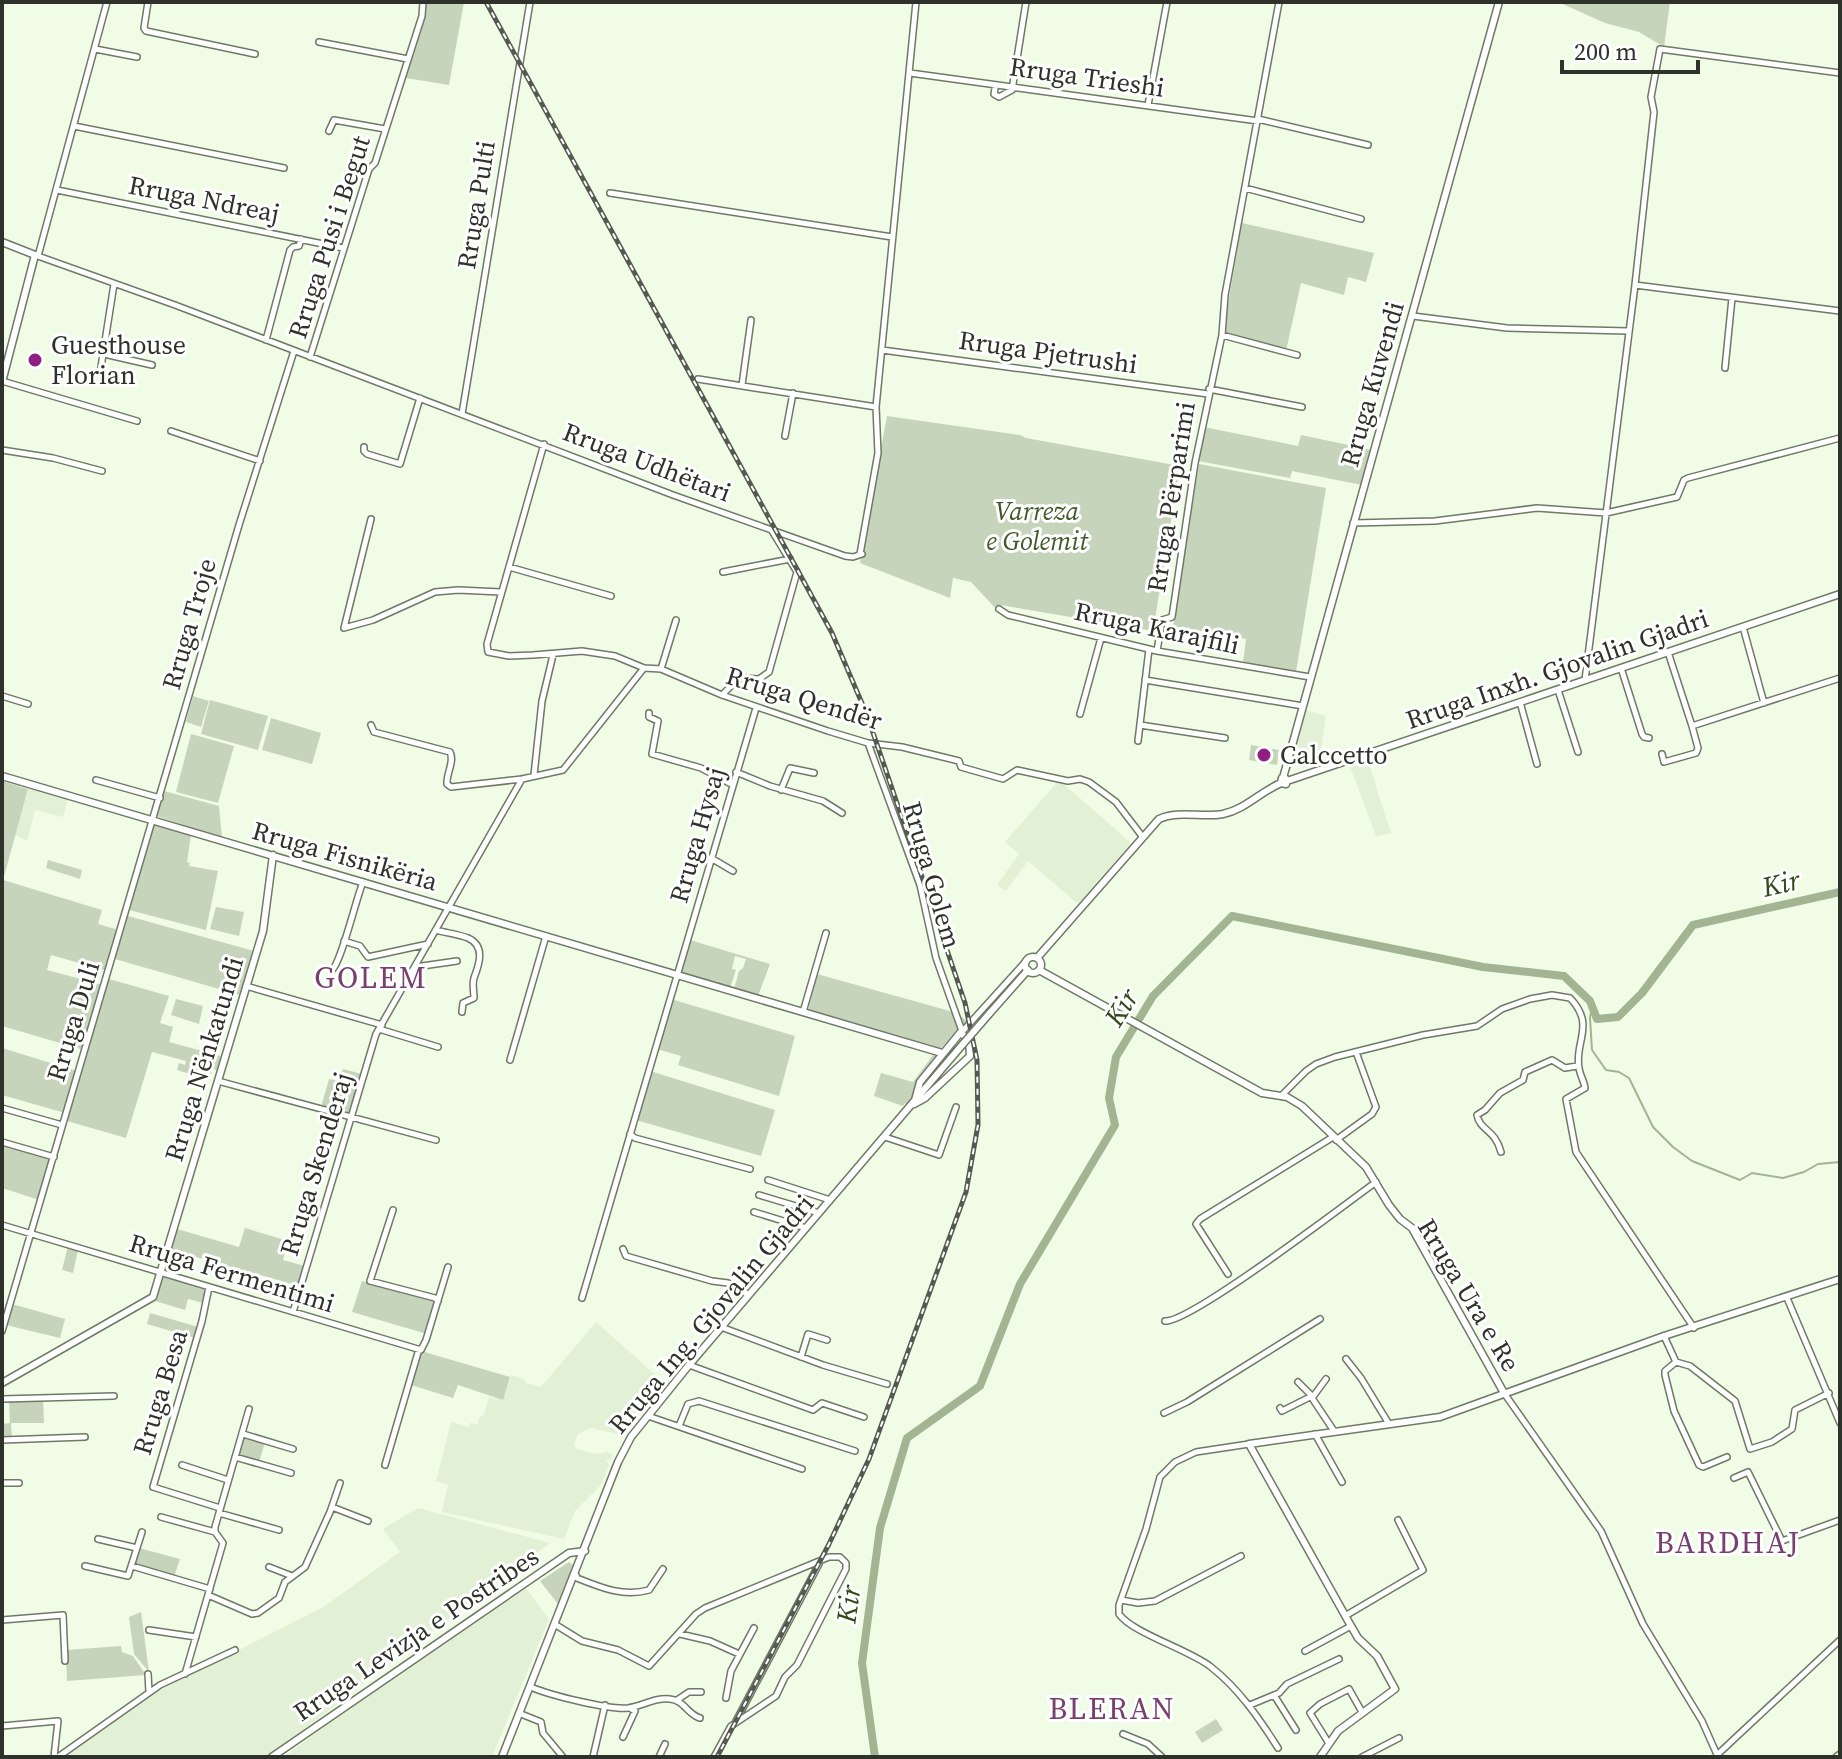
<svg xmlns="http://www.w3.org/2000/svg" width="1842" height="1759" viewBox="0 0 1842 1759" font-family="'Source Serif 4',serif">
  <style>
    .built { fill: #e2f1d5 }
    .green { fill: #c7d4bc }
    .lines { fill: none; stroke-linecap: round; stroke-linejoin: round }
    .stream { stroke: #a2b492; stroke-width: 2 }
    .river { stroke: #a2b492; stroke-width: 8 }
    .street-casing { stroke: #6e7966; stroke-width: 8 }
    .secondary-casing { stroke: #6e7966; stroke-width: 9 }
    .street { stroke: #fff; stroke-width: 5 }
    .secondary { stroke: #fff; stroke-width: 6 }
    .rail-casing { stroke: #555a50; stroke-width: 5 }
    .rail { stroke: #fff; stroke-width: 2; stroke-dasharray: 6; stroke-linecap: butt }
    .secondary-bridge-casing { stroke: #6e7966; stroke-width: 9; stroke-linecap: butt }
    .secondary-bridge { stroke: #fff; stroke-width: 6 }
    .poi-dot { fill: #8f1f81; stroke: #fff; stroke-width: 3 }
    .labels { text-anchor: middle; stroke-width: 6; stroke-linejoin: round; paint-order: stroke }
    .street-label { font-size: 26px; fill: #2e322a; stroke: #fff }
    .poi-label { font-size: 26px; fill: #2e322a; stroke: #fff; text-anchor: start }
    .park-label { font-size: 26px; font-style: italic; fill: #415927; stroke: #fff }
    .water-label { font-size: 28px; font-style: italic; fill: #324a18; stroke: #fff }
    .quarter-label { font-size: 30px; letter-spacing: 2px; fill: #78406f; stroke: #fff }
  </style>
  <rect width="100%" height="100%" fill="#f0fce6"/>
  <path class="built" d="M1304,710L1326,716L1319,763L1303,768L1300,766L1303,759L1292,755Z
    M1367,758L1389,827L1392,833L1376,836L1349,764Z
    M1059,780L1131,843L1078,904L1028,861L1006,891L997,885L1019,854L1005,842Z
    M29,787L68,798L63,817L35,810L27,841L15,835Z
    M596,1322L667,1385L623,1435L590,1428L578,1434L574,1445L576,1449L597,1454L607,1452L613,1454L611,1459L606,1460L609,1465L601,1485L575,1511L564,1539L442,1512L448,1485L436,1481L451,1422L470,1427V1423L477,1424L480,1416L484,1415L489,1397L503,1400L511,1375L524,1379L526,1383L541,1387Z
    M418,1508L550,1543L267,1757H71L68,1753L153,1694L325,1606L400,1552L383,1529Z
    M526,1588L549,1619L492,1757H284L363,1697Z"/>
  <path class="green" d="M424,2H464L449,85L406,78L422,29Z
    M1558,2H1670L1664,47L1639,32L1605,23Z
    M1242,223L1374,253L1366,282L1348,277L1344,295L1301,283L1286,351L1223,333Z
    M887,416L1020,435L1026,438L1180,466L1153,631L1000,605L998,611L971,582L953,578L950,598L860,563Z
    M1204,427L1298,446L1301,435L1372,450L1362,485L1292,471L1290,478L1198,461Z
    M1199,464L1326,488L1296,672L1243,663L1246,639L1173,626Z
    M193,696L209,701L201,727L186,722Z
    M210,700L268,716L258,750L201,734Z
    M271,718L321,733L312,764L262,750Z
    M191,734L234,746L218,803L176,792Z
    M1251,745L1279,750L1277,765L1249,760Z
    M2,781L28,789L3,880L102,910L98,924L119,930L107,971L51,955L47,970L103,985L84,1050L2,1026Z
    M164,791L219,806L222,838L157,816Z
    M154,825L191,835L187,862L190,863L189,866L218,871L206,930L129,910Z
    M48,860L82,870L80,879L46,868Z
    M216,907L244,912L239,936L210,929Z
    M128,916L254,951L240,995L115,959Z
    M690,940L770,964L758,996L734,989L739,971L743,968L746,959L735,956L732,969L736,970L730,988L680,972Z
    M817,974L957,1013L968,1022L940,1049L808,1011Z
    M109,979L169,996L160,1023L173,1027L169,1042L221,1056L217,1070L212,1069L210,1080L177,1070L179,1063L185,1065L186,1061L152,1052L126,1138L67,1121Z
    M176,999L203,1006L199,1024L171,1015Z
    M671,999L795,1036L779,1096L678,1065L681,1056L657,1049Z
    M2,1048L77,1071L65,1113L2,1095Z
    M933,1055L936,1056L935,1060L907,1105L905,1103L903,1106L874,1096L881,1073L913,1082Z
    M343,1069L362,1074L349,1116L321,1107L329,1079L339,1081Z
    M650,1071L775,1110L761,1156L636,1120Z
    M2,1143L51,1159L39,1200L2,1188Z
    M245,1228L288,1241L283,1260L305,1266L299,1286L171,1250L177,1229L239,1247Z
    M68,1246L78,1250L73,1273L62,1270Z
    M164,1276L203,1288L207,1294L203,1303L188,1299L185,1310L155,1301Z
    M362,1281L436,1301L427,1334L352,1312Z
    M12,1304L65,1319L60,1338L6,1325Z
    M150,1313L198,1327L195,1338L147,1324Z
    M421,1351L510,1377L503,1400L458,1385L453,1398L411,1385Z
    M43,1398L44,1423H11L12,1438L2,1439V1424L10,1423L9,1400Z
    M247,1436L265,1442L259,1463L237,1456L244,1438Z
    M139,1548L180,1559L174,1577L135,1564Z
    M569,1562L573,1565L558,1604L540,1581Z
    M141,1612L149,1672L134,1654L129,1617Z
    M121,1646L122,1652L133,1656L146,1675L67,1681L66,1650Z
    M1216,1719L1223,1730L1202,1743L1195,1732Z"/>
  <g class="lines">
    <path class="stream" d="M1592,1007L1590,1018L1592,1050L1606,1070L1619,1072L1629,1078L1653,1127L1673,1147L1692,1161L1740,1180L1752,1173L1783,1178L1804,1172L1818,1164L1840,1162"/>
    <path class="river" d="M875,1757L862,1663L880,1528L907,1438L980,1386L1020,1284L1115,1125L1109,1098L1116,1057L1153,996L1232,916L1483,967L1564,976L1590,1001L1597,1019L1618,1017L1642,993L1693,925L1840,892"/>
    <defs>
      <path id="street" d="M148,2L144,28L146,31L255,54
        M319,42L408,59
        M95,49L137,57
        M910,73L1258,121
        M995,88L994,94L999,97L1012,90L1026,2
        M1148,105L1167,2
        M1258,119L1368,145
        M74,126L284,168
        M329,131L334,120L385,129
        M1245,188L1361,219
        M57,190L343,248
        M610,193L892,237
        M35,255L175,305L673,495L845,556L853,557L862,554
        M38,256L107,2
        M1635,285L1654,112L1651,97L1660,49L1840,73
        M1413,316L1507,328L1628,331
        M1222,335L1297,355
        M266,340L290,250L293,247L299,246L301,239
        M882,350L1208,394
        M104,354L152,365
        M310,357L369,169L375,163L422,16L423,2
        M101,367L114,284
        M1725,368L1732,298
        M698,379L876,407
        M2,381L137,421
        M742,385L751,320
        M1209,389L1302,407
        M462,414L530,2
        M171,431L260,461
        M785,436L793,393
        M544,444L487,644L488,652L509,656L533,655L582,651L615,656L644,668L661,669L722,695L828,731L868,743L902,747L959,761L961,767L1003,779L1017,770L1068,781L1080,779L1089,782L1116,802L1142,836
        M364,447V451L367,454L400,464L420,398
        M2,450L53,458L102,471
        M371,519L344,628L373,620L435,592L458,590L501,592
        M1353,523L1435,521L1537,508L1606,513L1677,497L1684,480L1688,478L1840,438
        M860,554L878,453L876,407L916,2
        M509,567L611,596
        M723,572L790,559
        M999,609L1008,615L1157,651L1310,677
        M1743,627L1764,703
        M1157,651L1162,620L1172,617L1195,463L1222,335L1225,295L1279,2
        M1668,652L1692,726
        M1621,668L1642,734L1644,737L1649,738
        M661,669L676,620
        M1145,680L1303,706
        M1585,680L1635,285L1840,311
        M1558,690L1578,752
        M722,695L739,678L759,679L769,672L797,572L772,531
        M2,696L28,704
        M1520,702L1537,764
        M649,713V717L658,721L652,754L701,768L733,785
        M1080,714L1101,638
        M371,725L374,732L450,752C455,761 446,774 447,784L451,787L522,779L563,770L644,668
        M1140,725L1225,738
        M1138,741L1149,649
        M868,743L920,885L936,958L962,1031
        M1662,754L1664,762L1696,753L1698,748L1692,726L1840,678
        M736,772L770,786L823,801L842,813
        M534,775L542,701L553,655
        M96,780L160,798
        M781,790L790,768L814,773
        M711,858L733,871
        M436,930C446,933 458,934 468,938C486,946 479,965 474,978C472,984 474,992 474,998L463,1003L462,1012
        M344,941L360,946L368,957L428,944
        M415,967L457,961
        M332,970C341,963 356,899 363,882
        M246,986L382,1025
        M803,1012L826,933
        M379,1029L438,1047
        M961,1033L1027,960
        M510,1060L546,936
        M218,1081L436,1140
        M1281,1096L1306,1071L1316,1064L1335,1057L1423,1035L1477,1026L1502,1009L1530,999L1552,995L1570,998C1596,1025 1574,1042 1579,1068C1580,1075 1584,1081 1585,1088L1566,1099L1576,1152L1694,1328
        M2,1108L62,1125
        M630,1134L635,1138L750,1169
        M885,1137L939,1155L956,1107
        M1336,1140L1372,1114L1376,1107L1356,1052
        M2,1142L54,1157
        M1501,1152C1495,1129 1480,1131 1477,1115L1485,1110L1500,1093L1523,1080L1525,1072L1552,1060L1565,1068L1577,1066
        M768,1180L830,1200
        M759,1195L819,1213
        M393,1210L370,1281L435,1298L438,1301
        M754,1212L806,1228
        M2,1225L421,1350L426,1340L448,1267
        M623,1249L626,1256L712,1281L728,1283L749,1295
        M1228,1274L1196,1224L1200,1219L1333,1137
        M209,1287L202,1321L153,1487L220,1508
        M582,1298L756,708
        M1787,1298L1840,1423
        M293,1312L376,1034L522,779
        M1165,1321C1190,1323 1346,1204 1376,1182
        M721,1327L823,1365L887,1384
        M2,1331L239,525L294,351
        M1664,1336L1676,1362L1690,1366L1735,1401L1750,1449L1772,1442L1792,1429L1795,1410L1829,1393
        M801,1357L808,1334L827,1340
        M1346,1359L1361,1378L1389,1424
        M1676,1362L1665,1371V1375L1674,1411L1699,1465L1703,1467L1727,1457
        M689,1365L813,1410L822,1403L864,1417
        M1326,1379L1312,1398L1334,1431
        M1504,1393L1601,1531L1643,1624L1702,1721L1718,1757
        M2,1399L114,1396
        M1280,1408L1282,1411L1312,1396L1298,1382
        M1164,1413L1187,1402L1320,1319
        M648,1416L802,1469
        M679,1426L688,1404L699,1401L855,1451
        M243,1434L293,1449
        M1315,1434L1342,1482
        M2,1440L85,1437
        M1249,1444L1196,1452L1175,1462L1160,1477L1146,1529L1119,1605V1614C1132,1633 1190,1650 1211,1667C1239,1689 1259,1718 1278,1748
        M235,1457L291,1473
        M182,1465L228,1480
        M385,1465L419,1349
        M1734,1478L1748,1472L1749,1474L1782,1541L1840,1520
        M2,1483H19
        M332,1507L368,1521
        M219,1513L279,1530
        M161,1517L215,1532
        M98,1539L137,1548
        M85,1566L128,1576L142,1532
        M132,1566L210,1589
        M269,1567L292,1576
        M576,1575L577,1578C602,1588 623,1597 649,1590L663,1569
        M208,1595L252,1614L258,1613L279,1598L285,1582L305,1567L330,1512L340,1483
        M1121,1600L1138,1603L1155,1601L1241,1556
        M1345,1616L1423,1570L1398,1520
        M2,1620L63,1615L65,1661
        M556,1625L582,1641L618,1650L649,1666L696,1614L705,1608L829,1557H840L846,1563V1569L797,1665L785,1677L776,1696L731,1726L714,1757
        M149,1630L196,1637
        M680,1634L710,1641L739,1654
        M1305,1651L1351,1626
        M148,1674L149,1692
        M185,1674L223,1543L215,1532V1527L249,1409
        M531,1687C549,1695 609,1710 628,1708C643,1706 655,1697 670,1699C684,1700 688,1715 700,1718
        M1274,1695L1296,1730
        M726,1698L731,1671L754,1628
        M677,1700L689,1692H701
        M1250,1705L1279,1693L1287,1684L1339,1659
        M521,1714L541,1722L543,1733L563,1757
        M736,1721L819,1564
        M2,1726L58,1721L54,1757
        M1123,1734L1148,1744L1162,1757
        M623,1737L635,1711L630,1708
        M1328,1742L1310,1713L1320,1704L1349,1689L1362,1712
        M1717,1755L1840,1640
        M58,1757L160,1685L235,1650
        M593,1757L605,1705
        M659,1757L665,1744
        M1362,1757L1399,1738
        M1836,1757L1840,1754"/>
      <path id="secondary" d="M2,242L35,255L2,382
        M2,776L942,1053
        M1283,778L1499,2
        M1287,781L1840,594
        M1025 965a8 8 0 1 1 16 0a8 8 0 1 1-16 0Z
        M1037,958L1159,819C1179,810 1202,818 1223,814C1246,809 1260,792 1281,783L1282,778L1286,779V784L1281,783
        M1039,970L1262,1093L1287,1097L1302,1106L1366,1167L1389,1205L1400,1219L1412,1228L1504,1393
        M989,1014L1028,970
        M960,1033L969,1039L970,1056L925,1098L914,1104L920,1082Z
        M2,1383L153,1297L263,931L273,855
        M272,1757L569,1553L585,1551
        M502,1757L618,1462L631,1437L689,1365L963,1044
        M1320,1757L1338,1731L1395,1689L1377,1656L1358,1638L1351,1626L1249,1444L1440,1417L1664,1336L1840,1279"/>
    </defs>
    <use href="#street" class="street-casing"/>
    <use href="#secondary" class="secondary-casing"/>
    <use href="#street" class="street"/>
    <use href="#secondary" class="secondary"/>
    <defs>
      <path id="rail" d="M486,2L832,633L867,715L965,1003L977,1060L978,1125L966,1192L869,1459L829,1544L717,1757"/>
    </defs>
    <use href="#rail" class="rail-casing"/>
    <use href="#rail" class="rail"/>
    <defs>
      <path id="secondary-bridge" d="M963,1044L989,1014"/>
    </defs>
    <use href="#secondary-bridge" class="secondary-bridge-casing"/>
    <use href="#secondary-bridge" class="secondary-bridge"/>
  </g>
  <g class="poi-dot">
    <circle cx="35" cy="360" r="8"/>
    <circle cx="1264" cy="755" r="8"/>
  </g>
  <g class="labels">
    <g class="street-label">
      <text transform="translate(1087 77) rotate(8)" y="9">Rruga Trieshi</text>
      <text transform="translate(204 199) rotate(11)" y="9">Rruga Ndreaj</text>
      <text transform="translate(476 205) rotate(-81)" y="9">Rruga Pulti</text>
      <text transform="translate(329 237) rotate(-72)" y="9">Rruga Pusi i Begut</text>
      <text transform="translate(1048 352) rotate(8)" y="9">Rruga Pjetrushi</text>
      <text transform="translate(1372 384) rotate(-74)" y="9">Rruga Kuvendi</text>
      <text transform="translate(647 462) rotate(21)" y="9">Rruga Udhëtari</text>
      <text transform="translate(1171 497) rotate(-81)" y="9">Rruga Përparimi</text>
      <text transform="translate(189 624) rotate(-74)" y="9">Rruga Troje</text>
      <text transform="translate(1157 628) rotate(12)" y="9">Rruga Karajfili</text>
      <text transform="translate(1557 669) rotate(-19)" y="9">Rruga Inxh. Gjovalin Gjadri</text>
      <text transform="translate(804 698) rotate(17)" y="9">Rruga Qendër</text>
      <text transform="translate(697 835) rotate(-74)" y="9">Rruga Hysaj</text>
      <text transform="translate(345 856) rotate(16)" y="9">Rruga Fisnikëria</text>
      <text transform="translate(932 875) rotate(74)" y="9">Rruga Golem</text>
      <text transform="translate(73 1021) rotate(-73)" y="9">Rruga Duli</text>
      <text transform="translate(204 1059) rotate(-73)" y="9">Rruga Nënkatundi</text>
      <text transform="translate(316 1164) rotate(-73)" y="9">Rruga Skenderaj</text>
      <text transform="translate(232 1273) rotate(17)" y="9">Rruga Fermentimi</text>
      <text transform="translate(1469 1295) rotate(59)" y="9">Rruga Ura e Re</text>
      <text transform="translate(711 1314) rotate(-50)" y="9">Rruga Ing. Gjovalin Gjadri</text>
      <text transform="translate(160 1392) rotate(-73)" y="9">Rruga Besa</text>
      <text transform="translate(416 1634) rotate(-34)" y="9">Rruga Levizja e Postribes</text>
    </g>
    <g class="poi-label">
      <text x="51" y="354">Guesthouse<tspan x="51" dy="30">Florian</tspan></text>
      <text x="1280" y="764">Calccetto</text>
    </g>
    <g class="park-label">
      <text x="1037" y="520">Varreza<tspan x="1037" dy="30">e Golemit</tspan></text>
    </g>
    <g class="water-label">
      <text transform="translate(1781 883) rotate(-13)" y="10">Kir</text>
      <text transform="translate(1121 1007) rotate(-58)" y="10">Kir</text>
      <text transform="translate(848 1604) rotate(-82)" y="10">Kir</text>
    </g>
    <g class="quarter-label">
      <text x="371" y="988">GOLEM</text>
      <text x="1728" y="1553">BARDHAJ</text>
      <text x="1112" y="1719">BLERAN</text>
    </g>
  </g>
  <rect width="1842" height="1759" fill="none" stroke="#2e322a" stroke-width="8"/>
  <path d="M1562 60v12h136v-12" fill="none" stroke="#2e322a" stroke-width="4"/>
  <text x="1574" y="60" font-size="24" fill="#2e322a" stroke="#ffffff" stroke-width="6" paint-order="stroke">200 m</text>
</svg>
